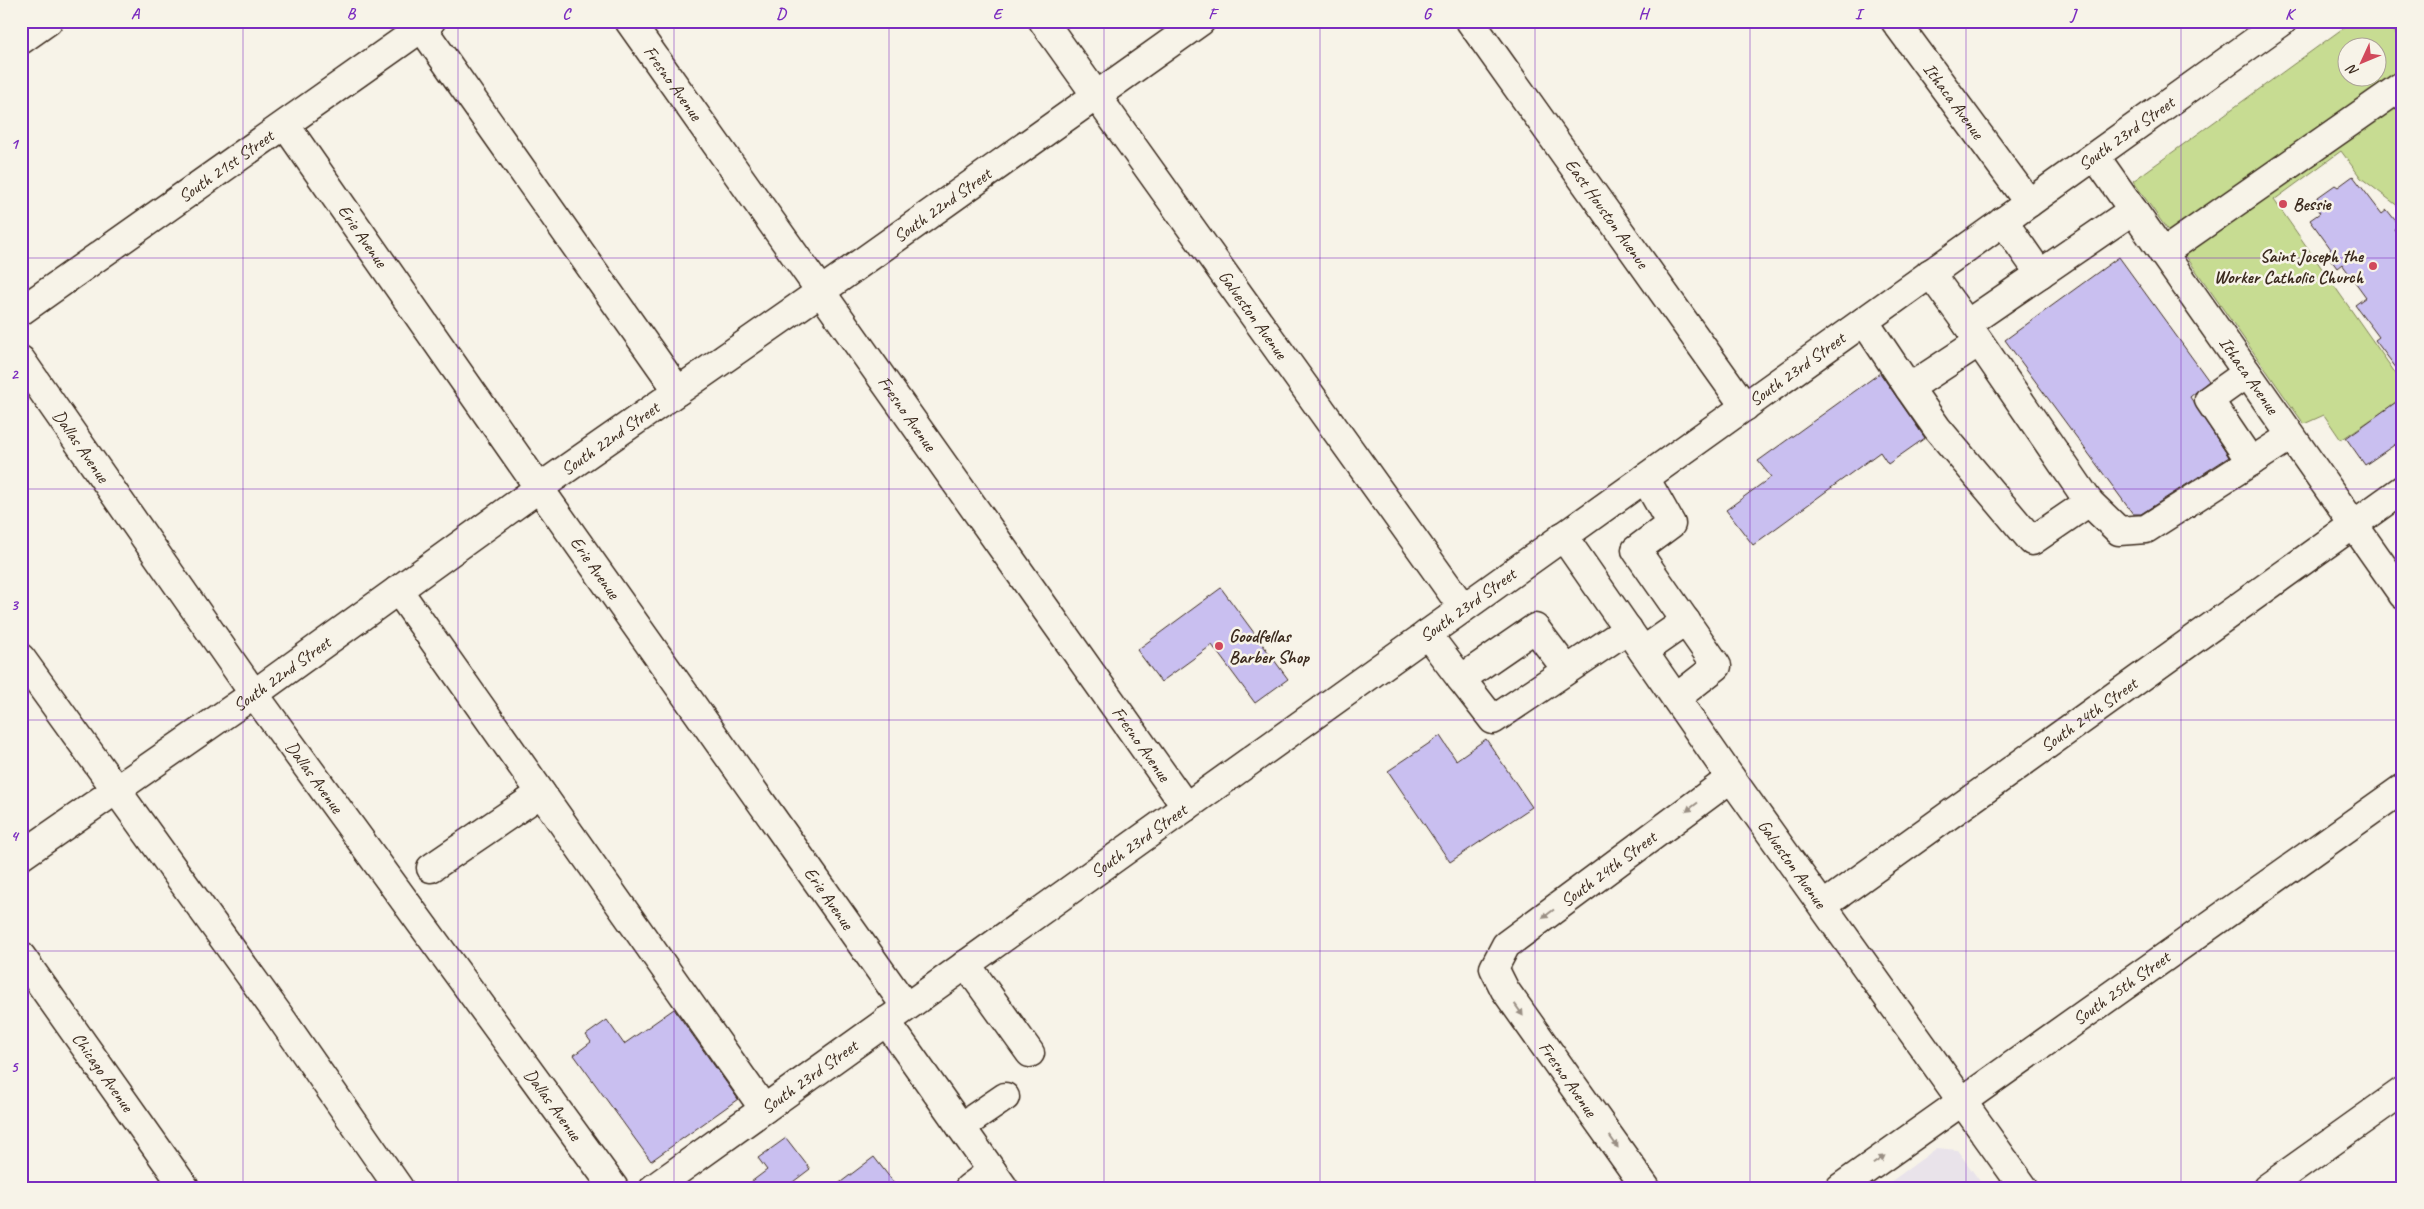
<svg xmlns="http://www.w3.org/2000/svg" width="2424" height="1209" viewBox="0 0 2424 1209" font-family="Caveat,sans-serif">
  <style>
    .built { fill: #e9e3ea }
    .green { fill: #c7dc92; stroke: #818358; fill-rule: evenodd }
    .building { fill: #c9bff0; stroke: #3b2a1e }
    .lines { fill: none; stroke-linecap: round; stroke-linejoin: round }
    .minor-casing { stroke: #3b2a1e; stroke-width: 31 }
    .major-casing { stroke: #3b2a1e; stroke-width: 31 }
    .minor { stroke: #f7f3e8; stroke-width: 28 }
    .major { stroke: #f7f3e8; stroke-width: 28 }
    .oneway { fill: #998e83 }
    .grid { fill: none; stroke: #7b2cbf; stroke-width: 1; stroke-opacity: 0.55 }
    .poi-dot { fill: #d1495b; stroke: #f7f3e8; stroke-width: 2 }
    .labels { text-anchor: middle; stroke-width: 5; stroke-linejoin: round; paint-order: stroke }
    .street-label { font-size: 18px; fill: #3b2a1e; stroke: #f7f3e8 }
    .poi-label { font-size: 18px; font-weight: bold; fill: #3b2a1e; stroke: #f7f3e8; text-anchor: start }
    .neatline { fill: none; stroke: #7b2cbf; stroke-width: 2 }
    .grid-label { font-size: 16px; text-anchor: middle; font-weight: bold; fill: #7b2cbf }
  </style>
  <rect width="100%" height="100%" fill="#f7f3e8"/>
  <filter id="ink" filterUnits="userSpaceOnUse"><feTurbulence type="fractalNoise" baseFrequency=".02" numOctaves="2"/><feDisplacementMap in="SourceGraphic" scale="10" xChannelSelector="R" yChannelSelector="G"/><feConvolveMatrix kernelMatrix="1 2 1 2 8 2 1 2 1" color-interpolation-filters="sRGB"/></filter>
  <g filter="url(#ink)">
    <path class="built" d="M1937,1148L1957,1150L1985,1188H1882Z"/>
    <path class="green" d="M2353,21H2387L2403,44V210L2361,178L2341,151L2274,200L2403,384V398L2341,440L2324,415L2304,424L2133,181ZM2346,48H2376V78H2346Z"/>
    <path class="building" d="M2353,176L2382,214L2387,210L2399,225L2394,229L2403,242V377L2375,340L2379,337L2355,305L2366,297L2342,264L2337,268L2326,253L2331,249L2310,220L2320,213L2311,202L2335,185L2338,187Z
      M2119,257L2209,381L2190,397L2229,457L2141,514H2133L2005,340Z
      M1880,373L1925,438L1888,464L1880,452L1753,545L1726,510L1771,477L1758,461Z
      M2403,397V439L2365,465L2346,438Z
      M1221,588L1288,679L1255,703L1212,645L1161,682L1137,650Z
      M1440,736L1456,760L1486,739L1532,807L1450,862L1388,771Z
      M674,1009L738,1099L651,1161L574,1055L591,1042L586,1035L607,1020L624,1044Z
      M786,1138L810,1169L785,1188H743L767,1170L758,1158Z
      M874,1157L898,1188H833Z"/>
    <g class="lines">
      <defs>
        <g id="minor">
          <path id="s1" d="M629,21L1186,807"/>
          <path id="s2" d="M1043,21L1463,608"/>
          <path id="s3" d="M1470,21L1745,407"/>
          <path id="s4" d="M1895,21L2029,203"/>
          <path d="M422,28L678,391"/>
          <path d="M21,40L48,21"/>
          <path id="s5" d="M286,126L539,488L906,1007"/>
          <path id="s6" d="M2095,156L2403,595"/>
          <path d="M2003,221L2040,274"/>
          <path d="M2163,253L2403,85"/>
          <path d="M1930,273L1967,324"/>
          <path id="s7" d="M21,311L431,21"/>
          <path d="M1864,321L1909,388L1979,342"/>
          <path id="s8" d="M21,360L254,694L614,1188"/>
          <path d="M2247,373L2209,400L2251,462"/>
          <path d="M1909,388L1937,428L2032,541L2089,502L1967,324L2133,210"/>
          <path d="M1645,478L1671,524L1636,550L1717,666L1676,698"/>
          <path d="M2089,502L2119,531L2146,529L2291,436"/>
          <path id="s9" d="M1563,536L1731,778L2024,1188"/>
          <path d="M398,590L764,1109"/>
          <path d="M1427,634L1461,679"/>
          <path d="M1643,651L1686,621"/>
          <path d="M21,658L278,1014L399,1188"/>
          <path d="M1567,670L1535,628L1461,679L1493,720L1628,629"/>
          <path id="s10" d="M21,856L254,694L539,488L820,292L1201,21"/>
          <path d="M431,868L541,793"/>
          <path id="s11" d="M1824,905L2403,489"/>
          <path id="s12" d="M21,956L185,1188"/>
          <path d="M966,964L1030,1053"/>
          <path d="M886,1021L1004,1188"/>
          <path d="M961,1127L1005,1097"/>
          <path d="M969,1188L992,1171"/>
          <path id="s13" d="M1646,1188L1505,990L1494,968L1506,945L1731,778"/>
          <path id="s14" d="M1840,1188L2403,788"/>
          <path d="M2267,1188L2403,1091"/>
        </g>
        <g id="major">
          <path id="s15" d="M654,1188L2283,21"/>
        </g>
      </defs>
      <use href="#minor" class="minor-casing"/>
      <use href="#major" class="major-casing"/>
      <use href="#minor" class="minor"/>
      <use href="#major" class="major"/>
    </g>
    <defs><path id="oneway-solid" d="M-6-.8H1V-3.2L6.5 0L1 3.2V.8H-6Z" transform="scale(1.25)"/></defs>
    <g class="oneway">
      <use href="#oneway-solid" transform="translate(1692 807) rotate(143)"/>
      <use href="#oneway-solid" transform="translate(1548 914) rotate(143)"/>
      <use href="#oneway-solid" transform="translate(1519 1010) rotate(55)"/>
      <use href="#oneway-solid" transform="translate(1614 1142) rotate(55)"/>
      <use href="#oneway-solid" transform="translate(1879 1160) rotate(-35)"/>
    </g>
  </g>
  <path class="grid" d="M243,21V1188M458,21V1188M674,21V1188M889,21V1188M1104,21V1188M1320,21V1188M1535,21V1188M1750,21V1188M1966,21V1188M2181,21V1188M21,258H2403M21,489H2403M21,720H2403M21,951H2403"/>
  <g class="poi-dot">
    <circle cx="2283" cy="204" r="5"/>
    <circle cx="2373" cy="266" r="5"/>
    <circle cx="1219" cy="646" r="5"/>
  </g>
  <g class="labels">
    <g class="street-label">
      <text dy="6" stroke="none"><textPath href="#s1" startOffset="76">Fresno Avenue</textPath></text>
      <text dy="6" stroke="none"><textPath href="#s4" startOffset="99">Ithaca Avenue</textPath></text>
      <text dy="6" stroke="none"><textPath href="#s15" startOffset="1811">South 23rd Street</textPath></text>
      <text dy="6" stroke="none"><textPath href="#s7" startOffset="251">South 21st Street</textPath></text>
      <text dy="6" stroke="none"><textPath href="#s10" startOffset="1128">South 22nd Street</textPath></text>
      <text dy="6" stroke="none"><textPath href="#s3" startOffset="236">East Houston Avenue</textPath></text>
      <text dy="6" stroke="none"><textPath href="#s5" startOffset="134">Erie Avenue</textPath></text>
      <text dy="6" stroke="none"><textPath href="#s2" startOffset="361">Galveston Avenue</textPath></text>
      <text dy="6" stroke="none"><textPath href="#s15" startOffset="1406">South 23rd Street</textPath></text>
      <text dy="6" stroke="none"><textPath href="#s6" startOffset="268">Ithaca Avenue</textPath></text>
      <text dy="6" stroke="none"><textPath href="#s1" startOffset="481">Fresno Avenue</textPath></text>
      <text dy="6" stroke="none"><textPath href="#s10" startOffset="722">South 22nd Street</textPath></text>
      <text dy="6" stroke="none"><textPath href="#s8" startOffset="105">Dallas Avenue</textPath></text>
      <text dy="6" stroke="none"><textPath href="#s5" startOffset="539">Erie Avenue</textPath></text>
      <text dy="6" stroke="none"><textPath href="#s15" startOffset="1001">South 23rd Street</textPath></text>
      <text dy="6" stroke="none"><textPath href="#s10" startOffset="318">South 22nd Street</textPath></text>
      <text dy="6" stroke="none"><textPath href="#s11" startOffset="326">South 24th Street</textPath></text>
      <text dy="6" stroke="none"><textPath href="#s1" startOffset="886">Fresno Avenue</textPath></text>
      <text dy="6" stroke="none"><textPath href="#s8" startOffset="510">Dallas Avenue</textPath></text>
      <text dy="6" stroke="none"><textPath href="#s15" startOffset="596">South 23rd Street</textPath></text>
      <text dy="6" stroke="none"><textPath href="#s9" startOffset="400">Galveston Avenue</textPath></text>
      <text dy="6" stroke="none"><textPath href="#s13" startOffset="421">South 24th Street</textPath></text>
      <text dy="6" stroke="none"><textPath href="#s5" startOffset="944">Erie Avenue</textPath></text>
      <text dy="6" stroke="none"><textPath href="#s14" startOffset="345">South 25th Street</textPath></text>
      <text dy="6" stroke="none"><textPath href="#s12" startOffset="142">Chicago Avenue</textPath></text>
      <text dy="6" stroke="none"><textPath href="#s15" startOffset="191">South 23rd Street</textPath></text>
      <text transform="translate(1568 1079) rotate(55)" y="6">Fresno Avenue</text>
      <text dy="6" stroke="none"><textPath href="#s8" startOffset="915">Dallas Avenue</textPath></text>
    </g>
    <g class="poi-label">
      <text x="2293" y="210">Bessie</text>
      <text x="2363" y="262" text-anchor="end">Saint Joseph the<tspan x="2363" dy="21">Worker Catholic Church</tspan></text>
      <text x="1229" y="642">Goodfellas<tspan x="1229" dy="21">Barber Shop</tspan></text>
    </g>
  </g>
  <rect width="2424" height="1209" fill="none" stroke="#f7f3e8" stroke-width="55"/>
  <g transform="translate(2362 62) rotate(226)"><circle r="24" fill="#f7f3e8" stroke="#aca397"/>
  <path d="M0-4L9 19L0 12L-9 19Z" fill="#d1495b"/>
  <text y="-8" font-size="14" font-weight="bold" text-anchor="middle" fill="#3b2a1e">N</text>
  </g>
  <rect x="28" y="28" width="2368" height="1154" class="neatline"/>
  <g class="grid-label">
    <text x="135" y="19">A</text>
    <text x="351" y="19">B</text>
    <text x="566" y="19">C</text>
    <text x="781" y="19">D</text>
    <text x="997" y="19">E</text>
    <text x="1212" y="19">F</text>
    <text x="1427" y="19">G</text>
    <text x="1643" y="19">H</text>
    <text x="1858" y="19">I</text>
    <text x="2073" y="19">J</text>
    <text x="2289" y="19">K</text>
    <text x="14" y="149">1</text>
    <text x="14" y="379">2</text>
    <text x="14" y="610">3</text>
    <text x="14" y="841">4</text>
    <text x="14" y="1072">5</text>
  </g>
</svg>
